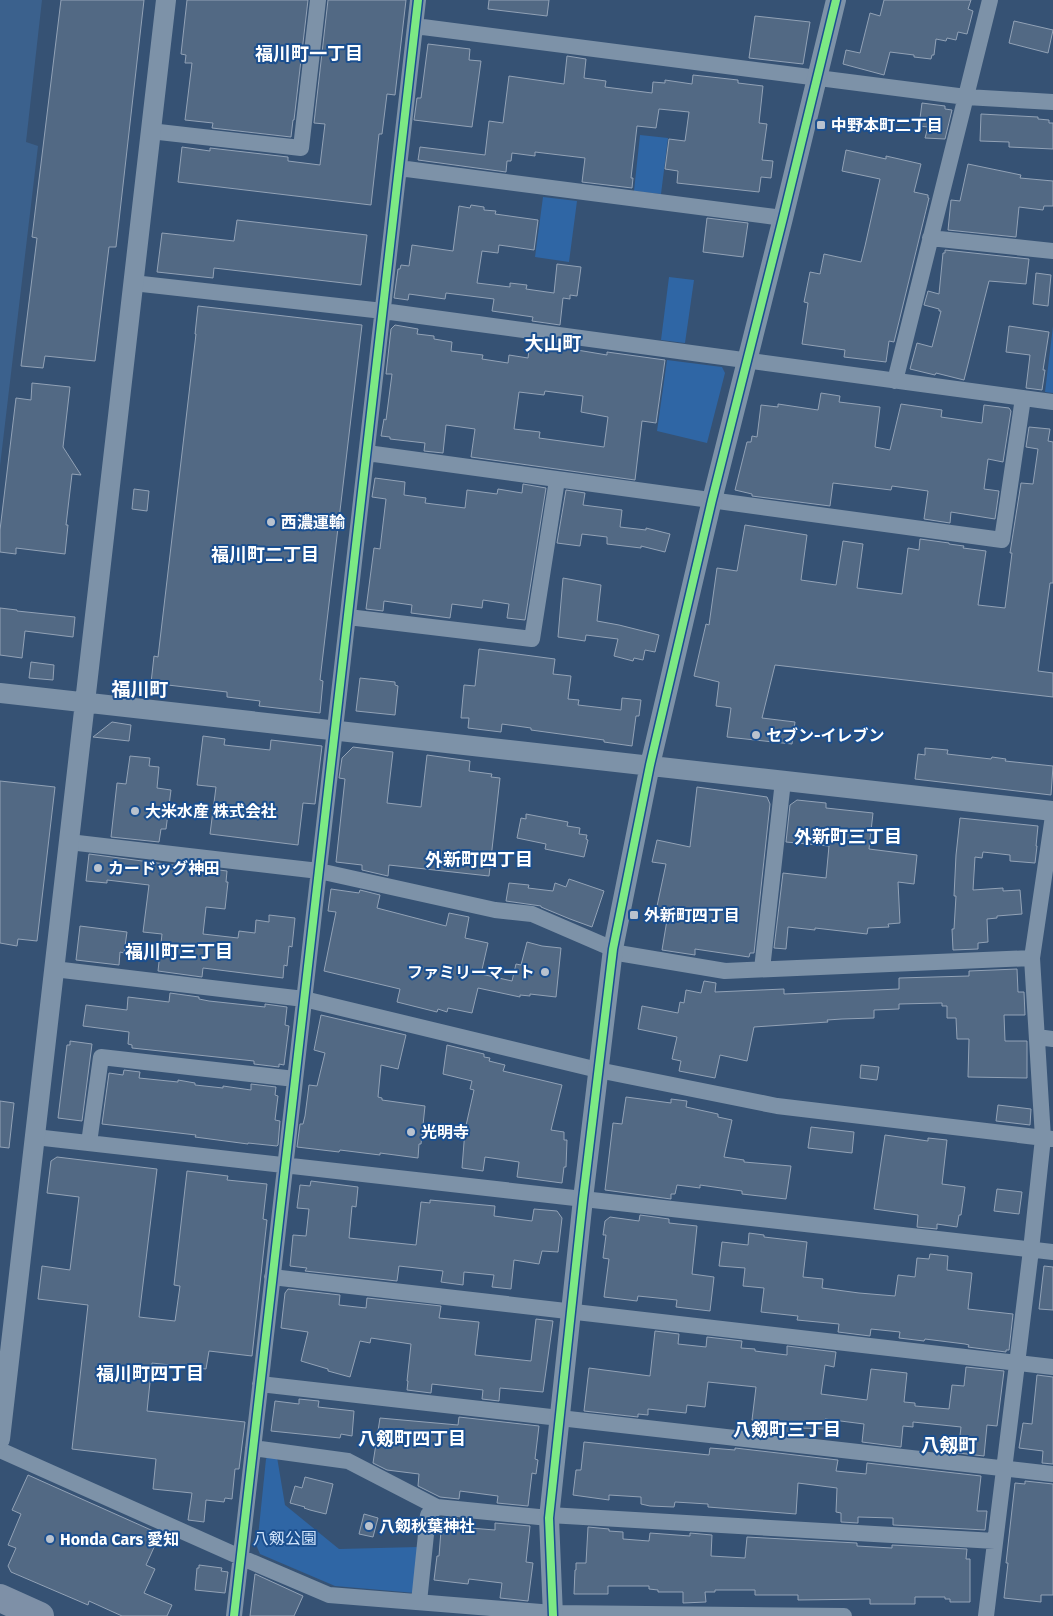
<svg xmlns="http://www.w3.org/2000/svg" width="1053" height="1616" viewBox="0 0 1053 1616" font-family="'Fira Sans','Noto Sans JP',sans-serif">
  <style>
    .green { fill: #2f66a5 }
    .water { fill: #3b618d }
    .building { fill: #526984; stroke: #92a2b6; fill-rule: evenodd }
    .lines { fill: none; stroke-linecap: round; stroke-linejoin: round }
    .minor { stroke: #7d92a8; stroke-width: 16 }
    .tertiary { stroke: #7d92a8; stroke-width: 20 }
    .trunk { stroke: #7e90a7; stroke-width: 28 }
    .cycleway-casing { stroke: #1b4f8f; stroke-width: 11 }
    .cycleway { stroke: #7ce984; stroke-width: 8 }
    .poi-dot { fill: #b9c2ce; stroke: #1b4f8f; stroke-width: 2 }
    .labels { text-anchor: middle; stroke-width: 4; stroke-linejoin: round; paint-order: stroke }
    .poi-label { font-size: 16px; font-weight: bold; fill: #fff; stroke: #1b4f8f; text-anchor: start }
    .park-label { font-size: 16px; fill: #cfe3fa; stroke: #1b4f8f }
    .neighbourhood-label { font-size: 18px; font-weight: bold; fill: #fff; stroke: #1b4f8f }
    .quarter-label { font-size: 19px; font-weight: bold; fill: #fff; stroke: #1b4f8f }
  </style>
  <rect width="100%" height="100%" fill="#365274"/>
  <path class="green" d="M640,135L668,138L661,194L634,191Z
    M543,197L577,201L569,262L535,257Z
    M669,277L694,280L685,343L661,340Z
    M1053,326V393L1045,392Z
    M667,360L722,367L725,373L707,443L657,431Z
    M268,1456L277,1457L285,1505L339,1549L418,1547L415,1593L335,1586L260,1554L257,1547L266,1459Z"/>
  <path class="water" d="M0,0H42L26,142L38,146L0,466Z"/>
  <path class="building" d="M61,0H144L116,247H109L95,361L45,356L43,368L21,366L37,238L32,237Z
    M187,0H308L294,120H293L291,137L212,128L213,123L185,120L192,63H185L186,55L181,54Z
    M328,0H406L395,95L387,94L382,134H379L371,205L178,182L182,147L210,151V148L288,157V161L320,165L325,124L314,123Z
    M489,0H549L547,16L488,9Z
    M884,0H971L968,9L973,11L967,34L958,32L956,40L947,38L946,41L936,39L934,55H932L931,59L914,57V55L890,52L884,75L843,64L846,50L860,53L870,13L880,16Z
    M755,16L810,22L803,64L749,58Z
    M1014,21L1053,30L1048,53L1009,43Z
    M428,44L470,49L469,60L481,61L472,127L414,120L417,98H421Z
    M567,56L586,59L584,78L606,81L605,87L652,93L653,82L665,83V80L692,84L693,75L738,80V83L763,86L759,123L767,124L762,160L773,161L771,178L761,177L759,192L677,183L678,171L665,169L669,139L685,141L689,112L659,109L656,128L637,126L631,178H633L632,188L582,182L585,158L535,152V156L512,153L511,161H507L506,172L418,160L420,147L485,155L489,121L503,123L509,76L564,84Z
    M922,103L945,106V109L952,110L945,139L925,138L928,127L919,126Z
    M981,114L1038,117V119L1049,120V123H1053V149L1009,147V142L980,141Z
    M846,150L886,159V156L921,164L914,192L928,195V198H929L894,342L889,341L886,362L844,357L845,350L802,344L808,303L804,302L810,272L820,274L824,254L861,262L865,246L880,179L842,171Z
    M968,164L1021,175L1020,178L1053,181V206H1044L1043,210L1019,207L1016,237L948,230L951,200L960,201Z
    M471,205L484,207V210L496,211L495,214L538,220L534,250L499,245L498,253L482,251L477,283L510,287V283L527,285L526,289L554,293L557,264L581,267L577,296L570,295V299L563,298L560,325L532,321L533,317L492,311L494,299L446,293L445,299L409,294L408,300L394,298L398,269H400L401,265L409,266L412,245L453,251L459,206L470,208Z
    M707,218L748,223L743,257L703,252Z
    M237,220L367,235L361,285L214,268L213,278L157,272L162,233L234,241Z
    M945,250L1029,259L1026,284L989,281L964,380L936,373L935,375L910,369L917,343L932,347L941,311H939V309L924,305L928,291L939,294L943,253H945Z
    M1036,273L1051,275L1048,306L1033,304Z
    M198,306L362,325L320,680L323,681L320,713L259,706L260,701L227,697V692L151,683L154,656L158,657L196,334H195Z
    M395,325L418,329L417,334L434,336V339L452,342L451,351L483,355L482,359L508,363L509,355L528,358L530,341L578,348L577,350L607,355V352L665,360L656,423L642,421L635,480L471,457L475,429L446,425L443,453L424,451L425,443L390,439V437L381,436L384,419L386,420L392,374H386L391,329ZM545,391L583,396L581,412L608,417L604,447L539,438L540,432L514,429L519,392L544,395Z
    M1009,326L1049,332L1043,370H1045L1042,390L1026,388L1030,355L1006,352Z
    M32,383L70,387L63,447L81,475L72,474L66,525H68L65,554L16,548V554L0,552V530L16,398L31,400Z
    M821,393L840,396L839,402L880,407L875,447L890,450L901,404L942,410L941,417L982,423L984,405L1009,408L1011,411L1003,462L988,459L984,489L999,491L995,519L951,512L950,523L924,519L928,491L892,486L891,490L833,483L830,506L752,496V494L735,490L747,442H751L752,436L757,437L761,405L778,407V404L818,410Z
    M1029,427L1050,429L1048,441L1053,442V583H1050L1038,671L1053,673V697L775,665L762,718L795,722L792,744L727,737L731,708L716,706L719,682L694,676L706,624L709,625L717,568L737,571L745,525L807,535L801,580L836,585L843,541L863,544L857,588L902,594L908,548L919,550L920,539L949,543V544L964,546L963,548L986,551L978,605L1005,608L1012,553H1010L1021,483L1033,484L1038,449L1026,447Z
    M375,478L405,482L404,495L426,498L425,503L465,508L467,490L497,494L498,489L522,493L523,484L546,488L525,620L507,618L509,604L483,600L482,608L452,604L450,618L411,613L412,605L384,601L383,611L366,609L374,548L380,549L386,499L372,497Z
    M134,489L149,491L147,511L132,509Z
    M566,490L585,493L583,505L622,510L620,527L646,530V528L670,534L665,552L641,546V548L607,544V537L582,534L580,546L557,543Z
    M563,578L601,585L597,621L619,625L659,635L655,652L645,650L643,660L634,658L633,661L614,656L618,639L586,635L585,641L558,637Z
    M0,608L17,610V611L75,617L73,637L25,631L22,658L0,655Z
    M479,649L555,659L553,674L571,676L568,699L579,700L578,705L621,710L622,698L641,700L639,716H636L632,746L604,742V740L531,730V728L502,724L501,732L468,728L469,718H461L464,685L475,686Z
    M31,662L54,665L53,680L29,678Z
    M360,678L395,682V685L398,686L395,715L356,711Z
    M112,722L131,725L129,741L93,737Z
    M203,736L225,739L224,745L270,750L271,740L322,746L315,804L303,803L298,845L210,834L216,787L197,785Z
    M353,747L393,752L387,803L421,807L427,755L470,761L469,771L492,774L491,777L500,778L489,876L389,865L388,876L362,870V865L336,862L345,779L339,778L342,758Z
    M925,748L948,750L947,754L991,759L992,757L1006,759L1005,761L1053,766L1051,795L915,779L918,754L925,755Z
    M130,756L150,758L149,766L159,767L157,788L171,790L166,829H161L159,842L111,837L117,783L126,784Z
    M0,781L55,787L37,941L18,939L17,946L0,943Z
    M697,787L767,797L770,804L754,953H750L749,957L695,949V955L662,950L668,914L656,911L666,864L652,862L657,840L690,847Z
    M797,800L826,803V808L873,813L869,849L917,855L914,884L898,882L900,923L888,924L889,927L868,928L867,934L815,928V930L788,927L786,949L774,948L783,873L826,878L829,846L786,842L790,805Z
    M526,814L568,822L567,826L580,828L579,834L587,835L586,839L588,840L584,857L545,849L546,844L517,838L521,818L526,819Z
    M960,818L1038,826L1036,846H1037L1035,863L1010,861V855L983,852L982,858L975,857L973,890L1003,888V891L1020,890L1022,914L997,916V918L987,919L988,942L978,943V949L953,950L952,929H954L956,896H954L956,855Z
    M89,854L211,870V869L227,871L226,882H228L225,909L206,907L203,934L238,938L239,931L255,933L256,920L269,922V915L295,918L292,947L289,946L287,966L284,965L283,978L203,968L202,977L158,971L162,934L143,932L149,885L107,880V883L86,881Z
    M569,879L604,891L592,927L570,919L541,907V906L506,901L509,883L529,885L528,888L553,891L555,883L566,887Z
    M331,889L359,893L360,890L380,895L377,908L446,926L449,913L469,917L465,938L488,943L481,974L512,981L516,964L521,965L527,942L542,946L561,948L556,997L530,994V996L520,995V997L478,988L472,1013L448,1008L447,1012L438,1009L437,1012L397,1002L400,989L324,971L336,912L328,911Z
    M80,926L127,932L124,953L120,952L119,965L76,960Z
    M1017,969L1018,992H1024L1025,1015H1004L1005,1041H1027V1078L968,1077L969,1039H957L956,1018H947V1006H942V1003L899,1004V1009L874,1010V1018L842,1019L827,1020L828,1022L754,1027L747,1061L720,1055L715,1078L679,1071L681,1061L672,1059L677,1037L638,1029L642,1006L678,1013L680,1002L684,1003L686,990L701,993L704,981L716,983L715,992L784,989V994L899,989V978L969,976V971Z
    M170,993L199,997V999L209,1001L265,1007V1004L287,1007L285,1025L289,1026L284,1065L279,1064V1067L254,1064V1061L132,1048V1045L128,1044L129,1032L83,1026L86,1005L127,1010L128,997L169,1002Z
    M321,1015L406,1035L398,1069L381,1065L378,1097L382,1098V1100L425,1106L421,1144H419L418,1158L380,1153V1155L340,1150L339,1152L297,1147L300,1124H303L305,1116L309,1085L317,1086L325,1053L314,1050Z
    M70,1041L92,1044L82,1121L58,1118L67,1045H70Z
    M447,1045L484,1054V1057L490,1058L489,1061L505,1065L503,1071L562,1085L551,1130L564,1132V1140H567L566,1167H564L562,1183L517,1177L519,1162L485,1157L483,1171L462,1168L465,1130L474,1090L470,1089L472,1081L443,1074Z
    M861,1065L879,1067L877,1080L860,1078Z
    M124,1070L140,1072L139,1078L178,1082V1080L195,1083V1085L223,1088V1086L251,1090V1084L276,1087L275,1095L278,1096L275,1120L280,1121L278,1145L277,1146L248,1143V1144L195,1137L196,1135L102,1124L109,1073L123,1075Z
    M626,1097L671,1103V1099L687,1101L686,1107L718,1114V1117L732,1120L724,1157L744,1160V1162L791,1166L786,1199L742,1194V1191L700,1185V1188L677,1185L675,1194H671V1199L605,1190L613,1123L622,1124Z
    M0,1101L14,1103L9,1148L0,1147Z
    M998,1105L1031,1109L1030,1125L996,1121Z
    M811,1127L854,1132L852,1153L808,1148Z
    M885,1135L928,1141V1138L947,1140L942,1184L965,1187L961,1215H959L957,1227L937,1224V1229L917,1227L918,1215L874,1209Z
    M57,1157L157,1169L139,1317L175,1321L180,1286L174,1285L187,1171L228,1176L227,1180L267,1184L263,1219L267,1220L252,1356L209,1351L206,1369L152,1363L147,1411L245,1422L239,1469H235L232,1499L225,1498L224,1502L206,1500L204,1522L188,1520L192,1493L153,1489L156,1459L72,1449L88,1305L38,1299L42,1266L70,1270L79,1197L47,1193L51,1161Z
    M311,1181L358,1187L356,1207L352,1206L349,1238L416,1245L421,1202L430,1203V1200L495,1206L494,1216L532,1221L534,1209L557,1211L562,1218L558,1252L542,1251L539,1264L514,1260L511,1289L492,1287L494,1275L464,1272L463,1285L441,1282L443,1271L399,1266L397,1281L305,1271L307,1268L290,1266L293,1235L306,1236L309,1209L297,1208L300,1185L310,1186Z
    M997,1189L1022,1192L1019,1214L994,1211Z
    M640,1215L669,1219V1223L697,1226L692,1274L714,1277L710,1311L676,1307L677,1300L638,1296L637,1301L604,1297L609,1259L603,1258L606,1235H603L605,1221L610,1217L639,1221Z
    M749,1233L764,1235V1237L807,1242L803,1277L823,1279L822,1288L859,1293L895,1296L898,1275L915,1277L917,1258L929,1259L930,1254L948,1256L947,1270L972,1273L968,1309L1013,1314L1009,1350H1006V1352L968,1347L969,1345L965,1344L925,1339L924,1341L899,1338L900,1332L871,1329L870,1336L838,1332L839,1324L797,1320L798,1316L761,1312L764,1288L743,1286L745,1268L719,1266L722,1242L748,1245Z
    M1044,1266L1053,1267V1310L1039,1309Z
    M288,1289L340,1295L339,1305L366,1308L367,1298L441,1306L439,1318L479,1322L475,1355L531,1361L536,1319L553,1321L543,1392L500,1388L499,1401L482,1399L483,1390L432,1384L431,1393L407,1390L408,1381H407L411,1344L371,1338L370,1343L360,1341L350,1377L328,1371V1369L301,1361L308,1332L281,1328L285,1293Z
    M655,1331L679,1334L678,1344L706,1347L707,1337L742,1341L741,1348L755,1349V1351L787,1355V1346L836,1352L834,1367L825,1365L821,1394L867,1400L871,1369L907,1373L904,1402L915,1403V1406L949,1409L952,1385L964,1386L966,1367L1004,1371L997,1426L987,1425L984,1456L958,1453L961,1427L913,1422V1427L903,1426L901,1447L862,1442L864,1424L825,1419L824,1429L798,1428V1435L770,1432L771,1423L752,1420L756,1387L708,1382L705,1407L687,1405L686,1413L648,1409V1415L638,1414V1417L584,1411L589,1368L650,1376Z
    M1037,1375L1053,1377V1464L1042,1463L1043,1451L1019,1448L1023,1423L1032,1424Z
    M299,1399L319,1401L318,1407L354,1411L352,1436L341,1434L340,1438L271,1431L275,1401L299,1404Z
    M459,1417L539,1426L535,1459L538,1460L536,1474L532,1473L528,1506L497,1503L498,1496L460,1491L459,1499L440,1497L418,1486L419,1474L387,1470L373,1463L380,1418L458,1425Z
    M584,1442L709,1455L710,1448L735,1450V1448L838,1460L836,1471L866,1474L867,1463L981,1476L977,1511H987L985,1530L893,1525V1518L858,1517V1523L841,1522V1513L836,1512L837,1488L798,1483L796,1514L708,1507V1504L675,1502L674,1507L650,1506L641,1504V1497L609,1495V1500L573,1495L576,1470H581Z
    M28,1475L160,1534L146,1565L155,1569L144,1593L172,1605L167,1616H122L89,1601L88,1605L11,1572L8,1566L16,1548L8,1545L21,1514L12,1510Z
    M305,1477L333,1484L326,1514L310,1510L304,1508L305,1507L290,1503L295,1486L302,1488Z
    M1025,1481L1053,1484V1595H1041V1602L1004,1598L1008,1563H1006L1015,1483L1025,1484Z
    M364,1514L378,1518L373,1537L359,1534Z
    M442,1518L458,1519L457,1527L495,1530V1523L530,1526L526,1562L533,1563L528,1601L500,1598L502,1583L469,1579L468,1584L434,1580L437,1556H439Z
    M588,1527L609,1529V1531L623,1532V1539L649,1541L650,1533L690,1536V1533L712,1535L711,1556L745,1558L747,1537L857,1543V1546L892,1548V1545L967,1549L966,1559H970V1602H950V1599H945V1597H915V1604H870V1599L798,1600V1595H755V1590H715V1592H705L706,1602L683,1603V1592H658V1590L649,1589V1586H608V1594H574L575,1570H576V1563H586Z
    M199,1565L222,1568L221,1571L228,1572L225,1593L195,1590L197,1568H199Z
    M255,1574L303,1596L294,1616H250Z"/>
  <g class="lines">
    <path class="minor" d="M415,26L966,97L1053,102
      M150,131L301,148L318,0
      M399,168L783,218
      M930,238L1053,251
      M133,283L383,311L1053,402
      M895,381L990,0
      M367,453L1002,540L1023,398
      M348,617L532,639L557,480
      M69,842L319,871L495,910L532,914L613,949
      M612,952L725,971L1032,958
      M54,969L304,999L598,1070L777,1106L1053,1139
      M762,969L783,781
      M1037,1037L1053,1039
      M35,1137L1053,1252
      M89,1143L101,1057L295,1079
      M272,1277L1053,1367
      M260,1384L1053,1474
      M253,1448L348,1461L437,1507L549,1518
      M0,1450L240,1557L329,1595L553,1613L844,1616
      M549,1515L995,1541
      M419,1602L428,1515L437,1507
      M234,1616L418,0
      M986,1616L1031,1250L1043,1138L1032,958L1053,816"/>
    <path class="tertiary" d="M0,693L1053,811
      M0,1439L166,0
      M553,1616L549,1518L583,1199L613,949L650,765L712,500L783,218L836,0"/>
    <path class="trunk" d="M0,1598L40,1616"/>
    <defs>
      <path id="cycleway" d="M234,1616L418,0
        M553,1616L549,1518L583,1199L613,949L650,765L712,500L783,218L836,0"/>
    </defs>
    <use href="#cycleway" class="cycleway-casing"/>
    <use href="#cycleway" class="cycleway"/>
  </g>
  <g class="poi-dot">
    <rect x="816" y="120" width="10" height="10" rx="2.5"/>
    <circle cx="271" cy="522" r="5"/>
    <circle cx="756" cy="735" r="5"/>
    <circle cx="135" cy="811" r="5"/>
    <circle cx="98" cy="868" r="5"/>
    <rect x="629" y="910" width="10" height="10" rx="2.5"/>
    <circle cx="545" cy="972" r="5"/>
    <circle cx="411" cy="1132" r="5"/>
    <circle cx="369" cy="1526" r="5"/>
    <circle cx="50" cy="1539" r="5"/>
  </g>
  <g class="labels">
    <g class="poi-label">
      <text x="831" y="131">中野本町二丁目</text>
      <text x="281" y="528">西濃運輸</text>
      <text x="766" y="741">セブン-イレブン</text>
      <text x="145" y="817">大米水産 株式会社</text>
      <text x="108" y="874">カードッグ神田</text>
      <text x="644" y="921">外新町四丁目</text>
      <text x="535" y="978" text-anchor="end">ファミリーマート</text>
      <text x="421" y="1138">光明寺</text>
      <text x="379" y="1532">八剱秋葉神社</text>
      <text x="60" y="1545">Honda Cars 愛知</text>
    </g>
    <g class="park-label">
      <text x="285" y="1544">八剱公園</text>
    </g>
    <g class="neighbourhood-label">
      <text x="309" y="60">福川町一丁目</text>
      <text x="265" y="561">福川町二丁目</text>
      <text x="848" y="843">外新町三丁目</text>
      <text x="479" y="866">外新町四丁目</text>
      <text x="179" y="958">福川町三丁目</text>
      <text x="150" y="1380">福川町四丁目</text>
      <text x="787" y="1436">八剱町三丁目</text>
      <text x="412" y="1445">八剱町四丁目</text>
    </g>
    <g class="quarter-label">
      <text x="553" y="350">大山町</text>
      <text x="140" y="696">福川町</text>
      <text x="949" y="1452">八剱町</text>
    </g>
  </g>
</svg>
